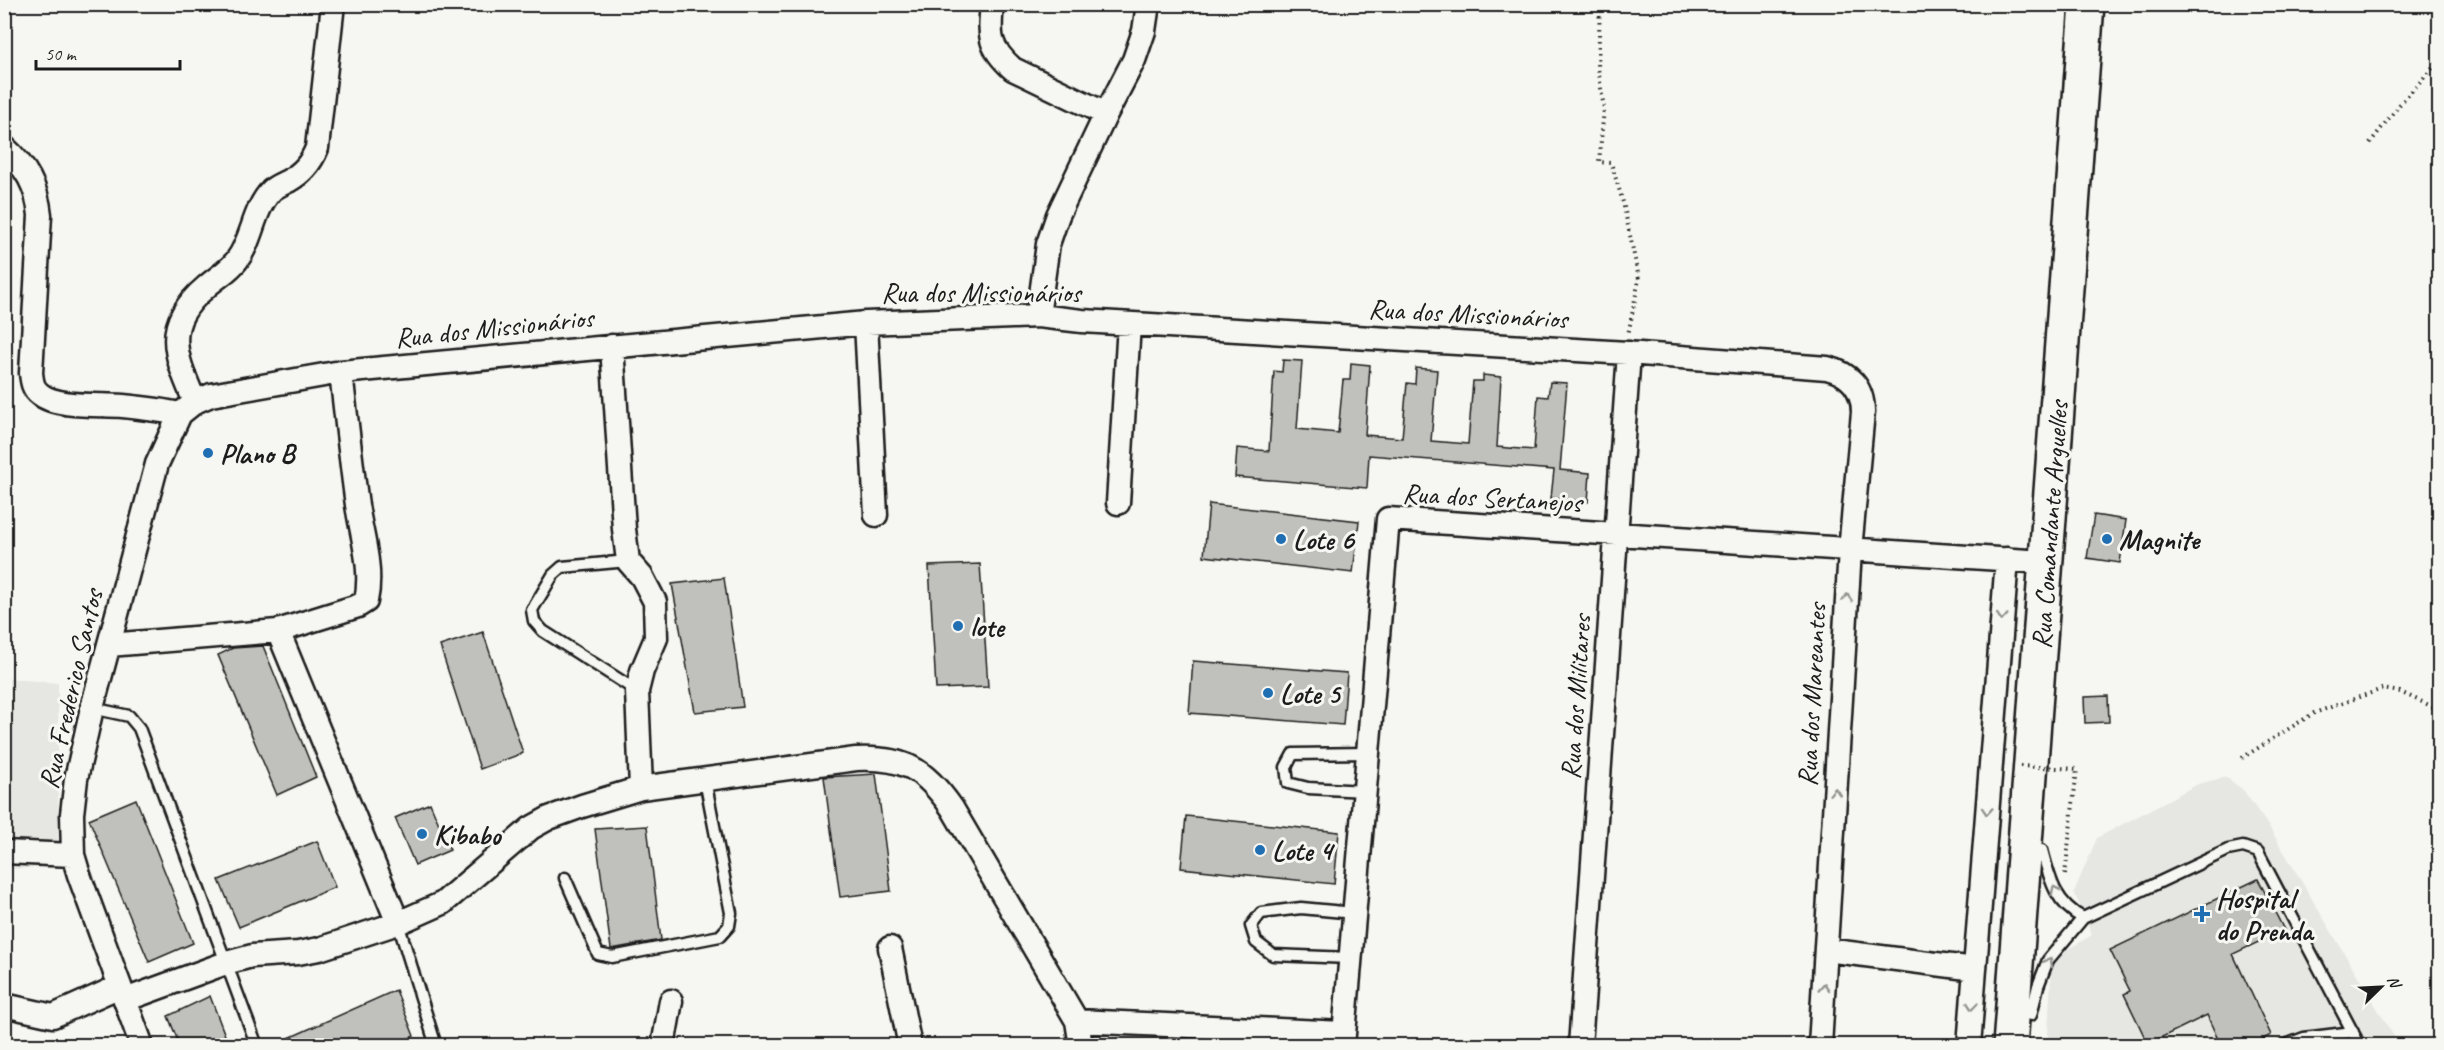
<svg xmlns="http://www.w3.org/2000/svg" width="2444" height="1050" viewBox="0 0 2444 1050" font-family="Caveat,sans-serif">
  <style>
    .built { fill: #e6e6e2 }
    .building { fill: #c0c0bd; stroke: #1c1c1c; stroke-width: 1.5 }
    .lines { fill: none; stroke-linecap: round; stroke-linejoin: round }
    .service-casing { stroke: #1c1c1c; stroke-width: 15 }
    .minor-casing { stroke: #1c1c1c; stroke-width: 27 }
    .primary-casing { stroke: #1c1c1c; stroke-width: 38 }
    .path { stroke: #1c1c1c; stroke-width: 4; stroke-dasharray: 1.5 4.5; stroke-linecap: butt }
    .service { stroke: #f6f6f2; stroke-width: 10 }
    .minor { stroke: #f6f6f2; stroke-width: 22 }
    .primary { stroke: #f6f6f2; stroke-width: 33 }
    .path-bridge { stroke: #1c1c1c; stroke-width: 4; stroke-dasharray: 1.5 4.5; stroke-linecap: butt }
    .oneway { stroke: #949492 }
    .poi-dot { fill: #1f6fb2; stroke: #f6f6f2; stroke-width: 2 }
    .labels { text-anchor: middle; stroke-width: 6; stroke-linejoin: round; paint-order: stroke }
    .street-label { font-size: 28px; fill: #1c1c1c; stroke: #f6f6f2 }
    .poi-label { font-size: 28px; font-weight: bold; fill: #1c1c1c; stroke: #f6f6f2; text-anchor: start }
  </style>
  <rect width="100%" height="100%" fill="#f6f6f2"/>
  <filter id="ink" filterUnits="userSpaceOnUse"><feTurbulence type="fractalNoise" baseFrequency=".0167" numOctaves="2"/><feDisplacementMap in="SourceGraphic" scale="12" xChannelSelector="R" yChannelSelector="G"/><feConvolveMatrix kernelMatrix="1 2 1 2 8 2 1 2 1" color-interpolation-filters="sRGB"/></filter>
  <g filter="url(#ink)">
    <path class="built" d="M4,678L58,683V867L5,869Z
      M2226,777L2243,790L2269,827L2399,1045L2049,1046L2048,1032L2052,959L2092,935L2074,892L2097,838L2198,784Z"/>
    <path class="building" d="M1283,360L1302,361L1297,429L1338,433L1343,380H1350L1351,363L1370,365L1365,435L1402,438L1407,383L1415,384L1416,368L1437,370L1431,441L1468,444L1473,381H1483V375L1501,377L1497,447L1534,450L1538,396L1548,397L1550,382L1567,383L1560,470L1590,473L1588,502L1551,498L1554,470L1369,455L1367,488L1235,477L1237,448L1269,451L1274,371L1282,372Z
      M1209,504L1359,521L1353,573L1204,556Z
      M2094,515L2126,520L2120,563L2087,558Z
      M980,564L988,687L936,689L929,566Z
      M724,578L743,707L695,712L672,584Z
      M483,632L523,753L480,769L440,646Z
      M263,646L316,777L277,795L218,655L233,648Z
      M1193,661L1347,673L1343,725L1189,713Z
      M2108,696L2109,722L2085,723L2084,697Z
      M876,774L891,891L840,897L824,777Z
      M136,799L193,943L149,962L89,819Z
      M430,803L450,850L415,865L395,818Z
      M1186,816L1339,832L1334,884L1181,868Z
      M647,826L661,940L611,949L595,829Z
      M317,841L335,887L239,927L219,880Z
      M2258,879L2284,930L2233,954L2271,1035L2250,1046H2221L2207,1015L2148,1044L2124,994L2130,991L2110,950Z
      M396,990L414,1036L391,1046H271Z
      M210,996L229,1046H180L168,1016Z"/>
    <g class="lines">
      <defs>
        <path id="service" d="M628,561L562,567L553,575L532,610L534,621L543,631L637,691
          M92,708L129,716L139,728L257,1046
          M1365,791L1308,788L1288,783L1286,767L1293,754L1368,753
          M2042,850C2050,880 2055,903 2083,918
          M565,878L598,954L612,957L720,936L729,926L731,913L705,780
          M398,923L436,1046
          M1350,958L1273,955L1256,942L1251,926L1261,913L1301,908L1354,913
          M2031,1015L2038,986L2048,960L2083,918L2228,850L2243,847L2258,852L2360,1046
          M2283,1046L2304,1038L2353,1032"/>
        <path id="minor" d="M992,4C989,35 988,47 1013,69L1106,114
          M4,147C26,167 37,186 40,215L31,373C32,382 33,389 40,394C56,408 102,404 123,406C142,408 161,410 180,414
          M1038,316L1048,244L1058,215L1106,114L1134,60L1144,31L1148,4
          M866,323L876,515
          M612,346L624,529L628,561L642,577L655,602L656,638L642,671L637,691L641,788
          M195,402C175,355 161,325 206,287C217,277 229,271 237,260C253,239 253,209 272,190C276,186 282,184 288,181C303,173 311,163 317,148L333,4
          M1118,503L1129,324
          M278,631L398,923
          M109,645L278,631L358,606L366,601C373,569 362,537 357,505C351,461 346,417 341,372
          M4,852L73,855
          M890,948L910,1046
          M1826,950L1975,969
          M125,1000L226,963L252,956L298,953L319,949L398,923L443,903L531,828L549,818L582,806L641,788L856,759C904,757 924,768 952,808L1077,1021L1081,1046
          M4,1005L53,1016L120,986
          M1077,1021L1344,1033
          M142,1046L79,875L73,855L72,814L76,779L92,708L157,464L180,414L195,402L211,395L341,372L866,323L1038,316L1082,321L1627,353L1827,368C1849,373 1863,387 1863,412L1850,550L1820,1046
          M663,1046L671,1001
          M1343,1046L1388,519L2046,562
          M1580,1046L1629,353
          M1969,1046L2007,559"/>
        <path id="primary" d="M2010,1046L2087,4"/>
      </defs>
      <use href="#service" class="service-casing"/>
      <use href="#minor" class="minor-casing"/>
      <use href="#primary" class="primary-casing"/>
      <path class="path" d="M1600,4L1598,68L1604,109L1599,162L1611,163L1623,202L1639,279L1628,335
        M2370,143L2400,104L2440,60
        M2242,758L2314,713L2382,689L2400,692L2440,710
        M2065,875L2077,769"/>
      <use href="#service" class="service"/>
      <use href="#minor" class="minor"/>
      <use href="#primary" class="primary"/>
      <path class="path-bridge" d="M2020,766L2077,769"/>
    </g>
    <defs><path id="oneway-chevron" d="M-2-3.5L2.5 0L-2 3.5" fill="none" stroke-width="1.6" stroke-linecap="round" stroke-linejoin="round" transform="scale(1.5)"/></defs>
    <g class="oneway">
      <use href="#oneway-chevron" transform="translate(1847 598) rotate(-87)"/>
      <use href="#oneway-chevron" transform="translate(2002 617) rotate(94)"/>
      <use href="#oneway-chevron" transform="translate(1835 792) rotate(-87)"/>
      <use href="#oneway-chevron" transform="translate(1987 811) rotate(94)"/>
      <use href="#oneway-chevron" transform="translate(2055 890) rotate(-116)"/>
      <use href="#oneway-chevron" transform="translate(2049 962) rotate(-60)"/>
      <use href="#oneway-chevron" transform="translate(1824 987) rotate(-86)"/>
      <use href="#oneway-chevron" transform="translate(1972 1006) rotate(95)"/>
    </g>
  </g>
  <g class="poi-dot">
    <circle cx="208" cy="453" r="6"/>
    <circle cx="1281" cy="539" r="6"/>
    <circle cx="2107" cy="539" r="6"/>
    <circle cx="958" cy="626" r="6"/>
    <circle cx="1268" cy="693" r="6"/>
    <circle cx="422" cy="834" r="6"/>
    <circle cx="1260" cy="850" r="6"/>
    <path d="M2199 905h6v6h6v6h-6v6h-6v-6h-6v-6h6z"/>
  </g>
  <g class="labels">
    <g class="street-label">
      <text x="981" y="302">Rua dos Missionários</text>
      <text transform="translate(1468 313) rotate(3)" y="10">Rua dos Missionários</text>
      <text transform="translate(494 327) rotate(-6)" y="10">Rua dos Missionários</text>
      <text transform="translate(1492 497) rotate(3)" y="10">Rua dos Sertanejos</text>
      <text transform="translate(2049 525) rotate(-86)" y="10">Rua Comandante Arguelles</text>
      <text transform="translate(70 689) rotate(-77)" y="10">Rua Frederico Santos</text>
      <text transform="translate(1811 695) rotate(-87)" y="10">Rua dos Mareantes</text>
      <text transform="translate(1575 697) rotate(-86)" y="10">Rua dos Militares</text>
    </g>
    <g class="poi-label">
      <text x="220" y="463">Plano B</text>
      <text x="1293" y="549">Lote 6</text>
      <text x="2119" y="549">Magnite</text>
      <text x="970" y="636">lote</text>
      <text x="1280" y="703">Lote 5</text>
      <text x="434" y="844">Kibabo</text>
      <text x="1272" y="860">Lote 4</text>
      <text x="2216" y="908">Hospital<tspan x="2216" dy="32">do Prenda</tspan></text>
    </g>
  </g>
  <rect width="2444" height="1050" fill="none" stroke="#f6f6f2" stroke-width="24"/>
  <rect x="12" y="12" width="2420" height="1026" fill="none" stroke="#1c1c1c" stroke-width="2" filter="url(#ink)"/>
  <g transform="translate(2381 987) rotate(66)" stroke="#f6f6f2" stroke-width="4.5" paint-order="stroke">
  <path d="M0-4.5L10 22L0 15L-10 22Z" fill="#1c1c1c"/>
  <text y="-9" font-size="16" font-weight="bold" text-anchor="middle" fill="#1c1c1c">N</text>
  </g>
  <path d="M36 60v9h144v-9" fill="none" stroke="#1c1c1c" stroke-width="3"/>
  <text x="45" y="60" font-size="18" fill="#1c1c1c" stroke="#f6f6f2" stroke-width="4.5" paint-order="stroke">50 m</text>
</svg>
